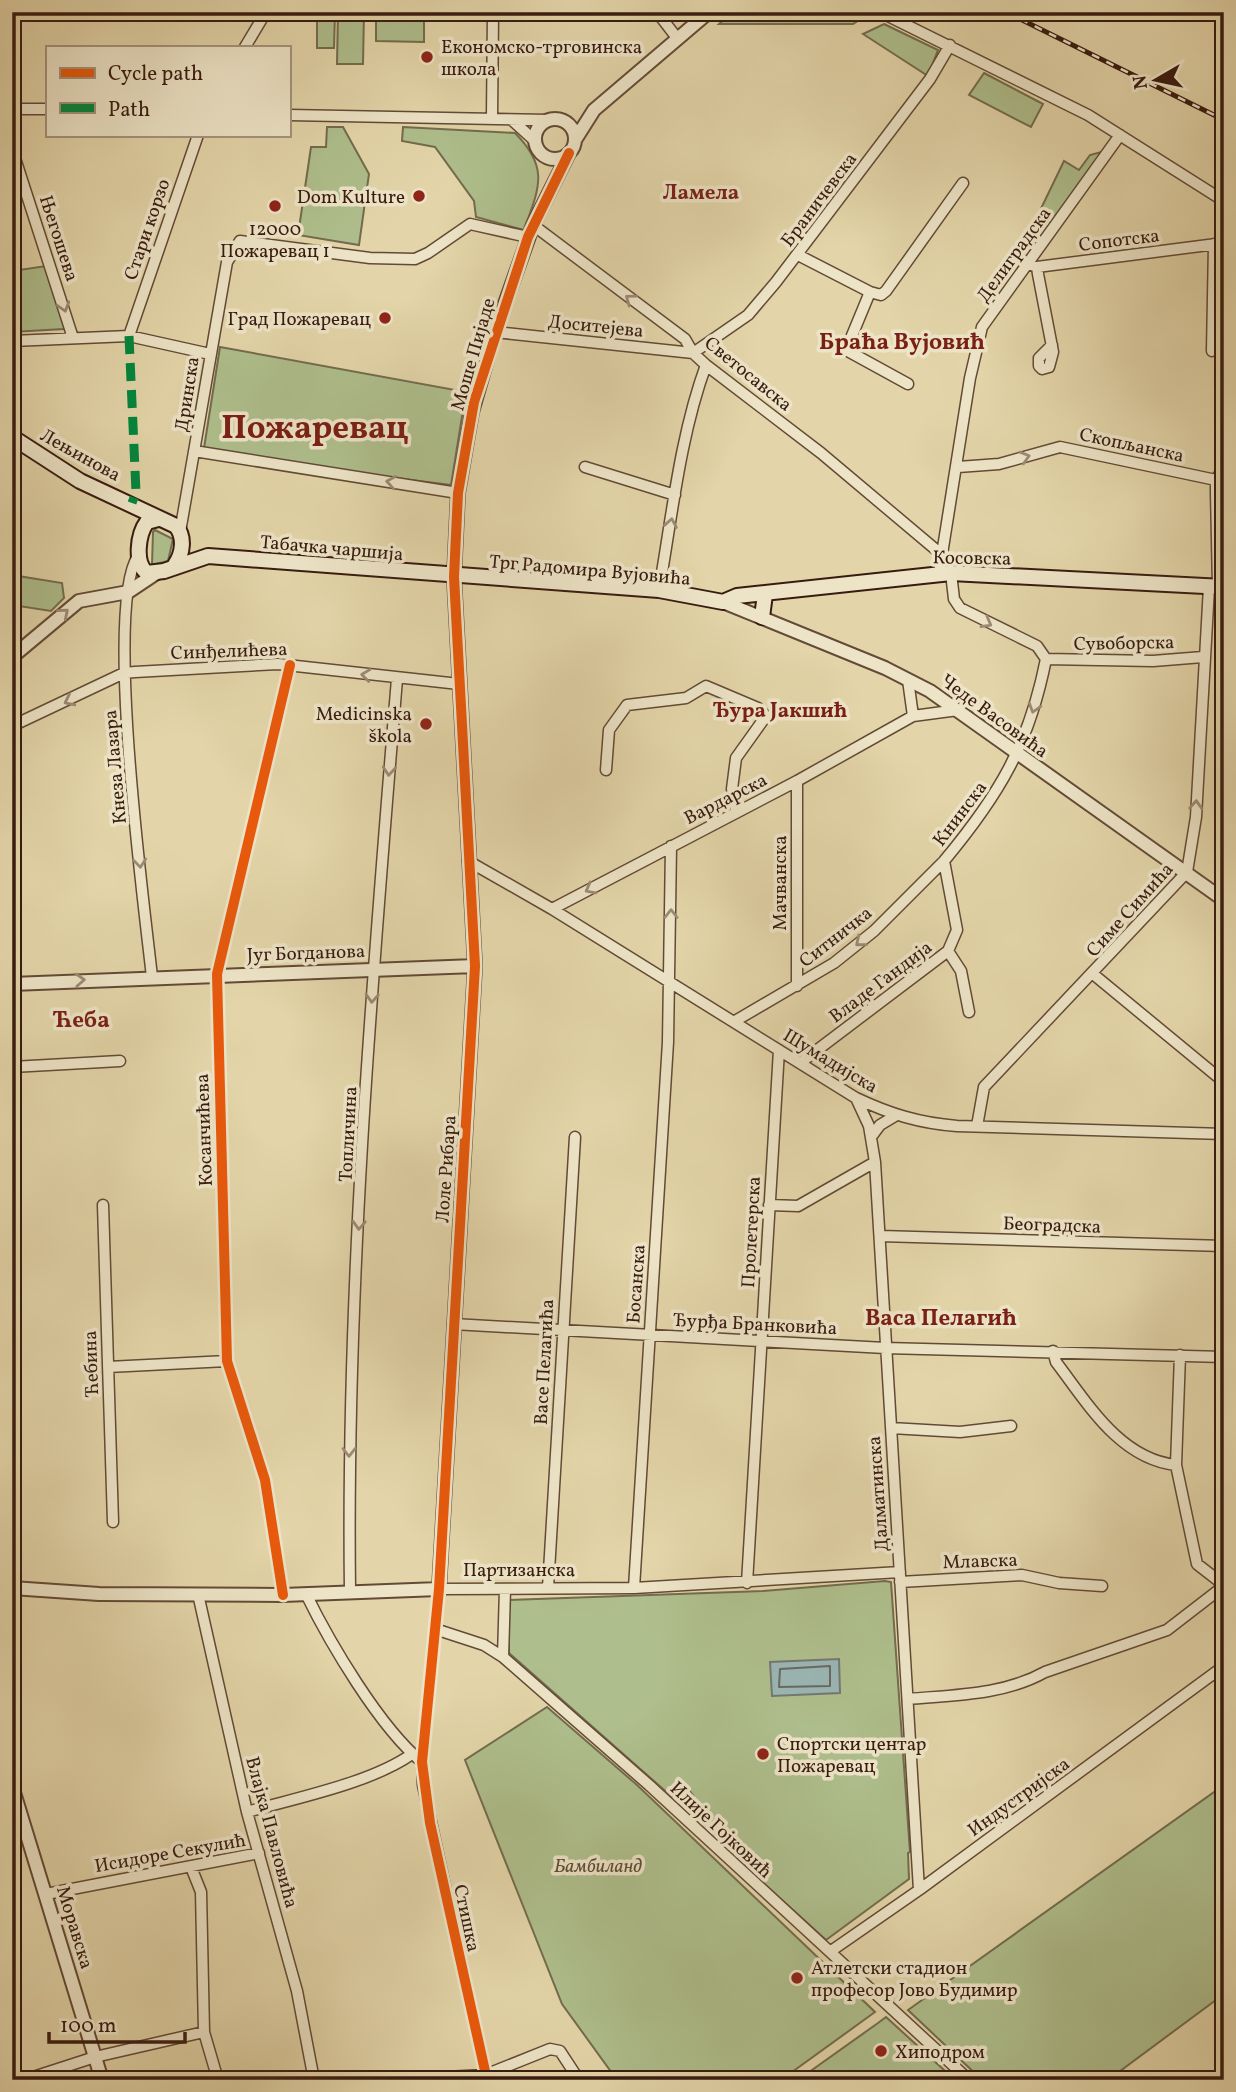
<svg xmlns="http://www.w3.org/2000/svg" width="1236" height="2092" viewBox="0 0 1236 2092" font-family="Vollkorn,serif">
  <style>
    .green { fill: #aebe8c; stroke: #736c4e; stroke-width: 2 }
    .water { fill: #9ab6b4; stroke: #737872; stroke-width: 2 }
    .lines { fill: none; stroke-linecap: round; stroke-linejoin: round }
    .shore { stroke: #696862; stroke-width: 2 }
    .minor-casing { stroke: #634a36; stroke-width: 13 }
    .tertiary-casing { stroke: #634a36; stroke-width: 16 }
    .secondary-casing { stroke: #381b10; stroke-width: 18 }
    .minor { stroke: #ede4c7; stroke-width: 10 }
    .tertiary { stroke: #ede4c7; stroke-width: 12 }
    .secondary { stroke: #ede4c7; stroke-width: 14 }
    .rail-casing { stroke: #381b10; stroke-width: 5 }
    .rail { stroke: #ede4c7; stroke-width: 2.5; stroke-dasharray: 8; stroke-linecap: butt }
    .quiet { stroke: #00873e; stroke-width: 9; stroke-dasharray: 18 9; stroke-linecap: butt }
    .cycleway-casing { stroke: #ede4c7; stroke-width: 15 }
    .cycleway { stroke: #e8590c; stroke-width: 10 }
    .oneway { stroke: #9c8a75 }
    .poi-dot { fill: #8f2418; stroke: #ede4c7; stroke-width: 2.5 }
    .labels { text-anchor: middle; stroke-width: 7; stroke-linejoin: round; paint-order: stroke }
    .poi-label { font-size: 19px; fill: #381b10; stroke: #ede4c7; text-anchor: start }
    .street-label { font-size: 19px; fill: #381b10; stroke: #ede4c7 }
    .park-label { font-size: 19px; font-style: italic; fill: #5b4c35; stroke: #ede4c7 }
    .neighbourhood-label { font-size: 21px; font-weight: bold; fill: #7a1f14; stroke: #ede4c7 }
    .quarter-label { font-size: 23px; font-weight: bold; fill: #7a1f14; stroke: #ede4c7 }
    .town-label { font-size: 33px; font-weight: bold; fill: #7a1f14; stroke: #ede4c7 }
  </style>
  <rect width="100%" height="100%" fill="#e3d5a9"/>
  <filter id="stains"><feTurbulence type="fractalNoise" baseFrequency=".00286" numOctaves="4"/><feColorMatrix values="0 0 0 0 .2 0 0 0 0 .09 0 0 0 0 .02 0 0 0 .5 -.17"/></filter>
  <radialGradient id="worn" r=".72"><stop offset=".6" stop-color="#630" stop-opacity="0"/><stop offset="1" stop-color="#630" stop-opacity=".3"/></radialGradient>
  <path class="green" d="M317,12H335L334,48H317Z
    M338,12H364L363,64H337Z
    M376,12H424V42L376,41Z
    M733,12H860L867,15L853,24H719Z
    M884,24L938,50L928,76L863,34Z
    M984,73L1043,104L1031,127L969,95Z
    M327,127H343L369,174L359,245L298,235L311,147H326Z
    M403,127L515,133C550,168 539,188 524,230L476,217L474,201L435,147L402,141Z
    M1101,152L1097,159L1042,236L1033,225L1064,161L1079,170L1090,155Z
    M46,266L66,325L64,329L12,332V271Z
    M220,347L466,392L451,485L333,470L204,448Z
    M155,530L173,539L168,561L152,565L153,532Z
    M12,575L62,583L64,598L51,611L12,605Z
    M885,1581L891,1582L910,1852L908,1853L909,1879L826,1940L748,1869L686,1786L672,1797L509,1653V1600L763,1591Z
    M547,1707L637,1785L875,2012L781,2080H617L562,2004L465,1760Z
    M1224,1785V1994L1108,2080H982L908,2010Z
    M886,2017L955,2080H798L878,2023Z"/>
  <path class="water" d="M839,1659L840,1693L772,1696L770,1662Z"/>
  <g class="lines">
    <path class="shore" d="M830,1666V1686L779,1687L780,1669Z"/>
    <defs>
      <path id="minor" d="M657,12L677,38
        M880,12L1088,115L1224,201
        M245,47L266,12
        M12,109H47
        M289,115L549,120
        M492,117L493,12
        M512,120L535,141
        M12,149L73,338
        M533,225L685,339L693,353L706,365L821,453L941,554
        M798,255L870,292L846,350L908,384
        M1029,264L1037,267L1224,243
        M1037,267L1038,274L1053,352L1049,367L1042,369L1039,366V358L1052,345
        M870,292L881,295L886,291L963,183
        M495,332L693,353L748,315L776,282L930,79L950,45
        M129,336L198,135
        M12,341L129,336L210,354
        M1212,351L1214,244
        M194,451L458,493
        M585,467L675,495
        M958,467L999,464L1060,447L1216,480
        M180,532L227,262L240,241L370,258L415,259L428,253L470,224L528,237
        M138,556C104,606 144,904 152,977
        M939,573L970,378L982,327L1120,135
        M951,573L954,599L960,608L1037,646L1046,659C1029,745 999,795 944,861L957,930L948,951L961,971L969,1012
        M1218,587L1216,493V480L1224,467
        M659,590C672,516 680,436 706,365
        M1046,659L1153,661L1203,657
        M908,680L913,716
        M12,726L124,673L135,672L278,664L459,684
        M606,770L609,730L627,705L686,698L706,686L758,708L766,716L736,758L732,789L736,812
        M468,861L552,909L856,1098C890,1114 919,1123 957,1126L1224,1134
        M552,909L797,781L913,716L958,710
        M1093,974L1224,1082
        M797,986V781
        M735,1021L834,963L874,931L944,861
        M800,1063L948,951
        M12,1067L120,1061
        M856,1098L869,1126L875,1162L919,1890
        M977,1126L984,1087L1187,872L1196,817L1209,587
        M871,1137L880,1125L895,1116
        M103,1205L113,1522
        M769,1205L798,1206L875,1162
        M880,1236L1224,1246
        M453,1324L885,1348L1224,1357
        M1053,1351L1056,1362C1088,1404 1120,1459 1176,1465L1180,1355
        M108,1367L227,1361
        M891,1428L960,1432L1011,1426
        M1176,1465L1197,1564L1224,1585
        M900,1582L1022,1575L1059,1583L1102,1586
        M747,1583L779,1050
        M548,1588L575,1137
        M634,1588L668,1042L671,846
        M350,1592C346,1287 372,982 397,679
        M198,1594L247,1812L297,1991L314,2080
        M306,1594C330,1643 380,1728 422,1762
        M283,1595L265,1480L227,1361L217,974L290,665
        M435,1629L484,1645L503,1657L649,1785L969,2080
        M503,1657L505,1589
        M909,1699C955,1695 1004,1695 1045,1672L1167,1630L1224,1586
        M247,1812C296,1798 371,1783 412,1754
        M191,1867L201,1892L204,2032L218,2080
        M46,1894L259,1853
        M831,1951L919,1890L1224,1666
        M24,2080L95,2057L204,2032
        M385,2080L485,2075L550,2049L560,2051L579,2080
        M487,2080L423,1785L422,1762L439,1589L634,1588L900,1572"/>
      <path id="tertiary" d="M535 139a20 20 0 1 1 40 0a20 20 0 1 1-40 0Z
        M575,140L594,110L709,12
        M723,602L885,668L930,691L1224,900
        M12,657L79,601L128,592L158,572
        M12,984L475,966
        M12,1588L99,1594L283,1595L439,1589L475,966L454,577L458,493L472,412L495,332L533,225L569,153
        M12,1786L102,2080"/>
      <path id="secondary" d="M12,437L80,481L176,526C185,537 183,553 175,565
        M158,519L147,522C138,534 134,563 147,573L164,571L208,556L659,590L723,602L737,596L951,573L1224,587
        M762,617L765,594"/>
    </defs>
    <use href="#minor" class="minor-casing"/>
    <use href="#tertiary" class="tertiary-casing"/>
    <use href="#secondary" class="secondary-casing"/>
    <use href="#minor" class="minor"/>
    <use href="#tertiary" class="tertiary"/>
    <use href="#secondary" class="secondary"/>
    <defs>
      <path id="rail" d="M1006,12L1224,120"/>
    </defs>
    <use href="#rail" class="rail-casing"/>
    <use href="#rail" class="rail"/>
    <path class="quiet" d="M129,336L136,492L132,503"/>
    <defs>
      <path id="cycleway" d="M283,1595L265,1480L227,1361L217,974L290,665
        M487,2080L430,1823L422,1762L439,1589L475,966L454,577L458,493L474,402L528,237L569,153"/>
    </defs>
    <use href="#cycleway" class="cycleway-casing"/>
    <use href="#cycleway" class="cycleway"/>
  </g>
  <defs><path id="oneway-chevron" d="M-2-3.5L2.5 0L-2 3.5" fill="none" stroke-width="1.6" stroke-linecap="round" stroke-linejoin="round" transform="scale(1.75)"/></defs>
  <g class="oneway">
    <use href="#oneway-chevron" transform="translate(630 299) rotate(-144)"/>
    <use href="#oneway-chevron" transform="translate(64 307) rotate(73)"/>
    <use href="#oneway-chevron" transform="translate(1025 457) rotate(-16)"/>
    <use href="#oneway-chevron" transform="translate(391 482) rotate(-171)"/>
    <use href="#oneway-chevron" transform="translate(671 523) rotate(-80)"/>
    <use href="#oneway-chevron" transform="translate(64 613) rotate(-40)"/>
    <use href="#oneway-chevron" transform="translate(987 623) rotate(29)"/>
    <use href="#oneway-chevron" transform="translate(366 675) rotate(-173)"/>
    <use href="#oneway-chevron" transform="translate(69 701) rotate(154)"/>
    <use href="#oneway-chevron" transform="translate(1034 708) rotate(107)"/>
    <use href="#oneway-chevron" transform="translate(389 771) rotate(95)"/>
    <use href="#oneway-chevron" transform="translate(1196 805) rotate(-87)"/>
    <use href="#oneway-chevron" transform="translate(140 863) rotate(84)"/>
    <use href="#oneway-chevron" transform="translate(590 889) rotate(152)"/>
    <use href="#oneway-chevron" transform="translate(671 914) rotate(-90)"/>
    <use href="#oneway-chevron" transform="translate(860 942) rotate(141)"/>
    <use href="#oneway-chevron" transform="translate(80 980) rotate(-3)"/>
    <use href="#oneway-chevron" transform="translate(372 998) rotate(93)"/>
    <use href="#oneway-chevron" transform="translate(359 1225) rotate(93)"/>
    <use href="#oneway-chevron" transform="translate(349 1452) rotate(90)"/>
  </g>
  <g class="poi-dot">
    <circle cx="427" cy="57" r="7"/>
    <circle cx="419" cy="196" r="7"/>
    <circle cx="275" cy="206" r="7"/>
    <circle cx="385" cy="318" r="7"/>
    <circle cx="426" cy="724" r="7"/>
    <circle cx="763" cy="1754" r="7"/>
    <circle cx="797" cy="1978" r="7"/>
    <circle cx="881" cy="2051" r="7"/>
  </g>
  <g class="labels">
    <g class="poi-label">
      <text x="441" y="53">Економско-трговинска<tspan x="441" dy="22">школа</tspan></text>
      <text x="405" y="203" text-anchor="end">Dom Kulture</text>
      <text x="275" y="235" text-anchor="middle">12000<tspan x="275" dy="22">Пожаревац 1</tspan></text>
      <text x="371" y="325" text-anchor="end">Град Пожаревац</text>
      <text x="412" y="720" text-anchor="end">Medicinska<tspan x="412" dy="22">škola</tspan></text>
      <text x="777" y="1750">Спортски центар<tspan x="777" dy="22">Пожаревац</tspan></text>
      <text x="811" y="1974">Атлетски стадион<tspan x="811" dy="22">професор Јово Будимир</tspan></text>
      <text x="895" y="2058">Хиподром</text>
    </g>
    <g class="street-label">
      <text transform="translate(818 199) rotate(-53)" y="7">Браничевска</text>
      <text transform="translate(146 229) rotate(-71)" y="7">Стари корзо</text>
      <text transform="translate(60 238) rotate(72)" y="7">Његошева</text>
      <text transform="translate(1119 239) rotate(-7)" y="7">Сопотска</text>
      <text transform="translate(1013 254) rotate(-54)" y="7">Делиградска</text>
      <text transform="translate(596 325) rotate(6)" y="7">Доситејева</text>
      <text transform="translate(472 354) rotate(-74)" y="7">Моше Пијаде</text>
      <text transform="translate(749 373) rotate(39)" y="7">Светосавска</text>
      <text transform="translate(186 394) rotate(-81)" y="7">Дринска</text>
      <text transform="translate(1132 444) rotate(12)" y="7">Скопљанска</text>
      <text transform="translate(81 454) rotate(29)" y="7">Лењинова</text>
      <text transform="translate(332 547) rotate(5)" y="7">Табачка чаршија</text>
      <text transform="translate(972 557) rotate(1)" y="7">Косовска</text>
      <text transform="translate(590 569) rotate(5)" y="7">Трг Радомира Вујовића</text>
      <text transform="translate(1124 642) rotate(-1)" y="7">Сувоборска</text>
      <text transform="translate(229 650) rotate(-2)" y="7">Синђелићева</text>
      <text transform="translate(995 715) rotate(36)" y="7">Чеде Васовића</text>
      <text transform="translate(114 767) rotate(-95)" y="7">Кнеза Лазара</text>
      <text transform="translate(725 798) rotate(-27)" y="7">Вардарска</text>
      <text transform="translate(959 813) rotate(-53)" y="7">Книнска</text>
      <text transform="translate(779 883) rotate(-90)" y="7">Мачванска</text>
      <text transform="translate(1129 909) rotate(-48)" y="7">Симе Симића</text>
      <text transform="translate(835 936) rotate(-38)" y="7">Ситничка</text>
      <text transform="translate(306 952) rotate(-2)" y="7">Југ Богданова</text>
      <text transform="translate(880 981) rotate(-37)" y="7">Владе Гандија</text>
      <text transform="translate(831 1060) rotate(31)" y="7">Шумадијска</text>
      <text transform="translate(203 1130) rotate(-92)" y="7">Косанчићева</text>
      <text transform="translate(347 1134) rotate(-87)" y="7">Топличина</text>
      <text transform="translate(445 1169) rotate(-86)" y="7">Лоле Рибара</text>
      <text transform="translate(1052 1224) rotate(2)" y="7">Београдска</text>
      <text transform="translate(750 1232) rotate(-87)" y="7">Пролетерска</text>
      <text transform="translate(635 1284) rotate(-86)" y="7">Босанска</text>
      <text transform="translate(755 1323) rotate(3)" y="7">Ђурђа Бранковића</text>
      <text transform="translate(543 1362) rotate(-87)" y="7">Васе Пелагића</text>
      <text transform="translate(90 1364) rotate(-92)" y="7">Ћебина</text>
      <text transform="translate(877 1494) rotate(-94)" y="7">Далматинска</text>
      <text transform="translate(980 1560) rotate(-2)" y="7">Млавска</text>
      <text x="519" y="1576">Партизанска</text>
      <text transform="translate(1018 1796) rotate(-36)" y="7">Индустријска</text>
      <text transform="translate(722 1829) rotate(43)" y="7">Илије Гојковић</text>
      <text transform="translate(273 1832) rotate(75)" y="7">Влајка Павловића</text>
      <text transform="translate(170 1852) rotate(-10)" y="7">Исидоре Секулић</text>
      <text transform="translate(468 1918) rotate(78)" y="7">Стишка</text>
      <text transform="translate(76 1927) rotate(73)" y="7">Моравска</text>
    </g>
    <g class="park-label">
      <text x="598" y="1872">Бамбиланд</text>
    </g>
    <g class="neighbourhood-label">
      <text x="701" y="199">Ламела</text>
      <text x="780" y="717">Ђура Јакшић</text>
    </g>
    <g class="quarter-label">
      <text x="902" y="349">Браћа Вујовић</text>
      <text x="81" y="1027">Ћеба</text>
      <text x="941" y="1325">Васа Пелагић</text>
    </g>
    <g class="town-label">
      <text x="315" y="438">Пожаревац</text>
    </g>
  </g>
  <rect width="1236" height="2092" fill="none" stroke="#e3d5a9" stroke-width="42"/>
  <rect x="14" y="14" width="1208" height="2064" fill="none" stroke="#381b10" stroke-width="3.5"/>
  <rect x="21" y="21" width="1194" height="2050" fill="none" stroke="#381b10" stroke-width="2"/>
  <rect x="46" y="46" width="245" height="91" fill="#ede4c7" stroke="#a5947e" stroke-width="2"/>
  <rect x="60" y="68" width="35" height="10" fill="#e8590c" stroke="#a5947e" stroke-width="2"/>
  <text x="108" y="80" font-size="21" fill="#381b10">Cycle path</text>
  <rect x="60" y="103" width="35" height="10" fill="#00873e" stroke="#a5947e" stroke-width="2"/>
  <text x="108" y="116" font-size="21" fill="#381b10">Path</text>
  <g transform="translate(1156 80) rotate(261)" stroke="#ede4c7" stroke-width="5" paint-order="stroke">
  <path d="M0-5L12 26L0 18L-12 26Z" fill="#381b10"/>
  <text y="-10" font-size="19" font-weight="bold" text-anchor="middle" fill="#381b10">N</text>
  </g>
  <path d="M49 2032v10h136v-10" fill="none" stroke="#381b10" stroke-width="3.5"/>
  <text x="60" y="2032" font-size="21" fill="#381b10" stroke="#ede4c7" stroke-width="5" paint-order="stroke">100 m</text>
  <rect width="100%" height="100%" filter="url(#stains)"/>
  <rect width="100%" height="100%" fill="url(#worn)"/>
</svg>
